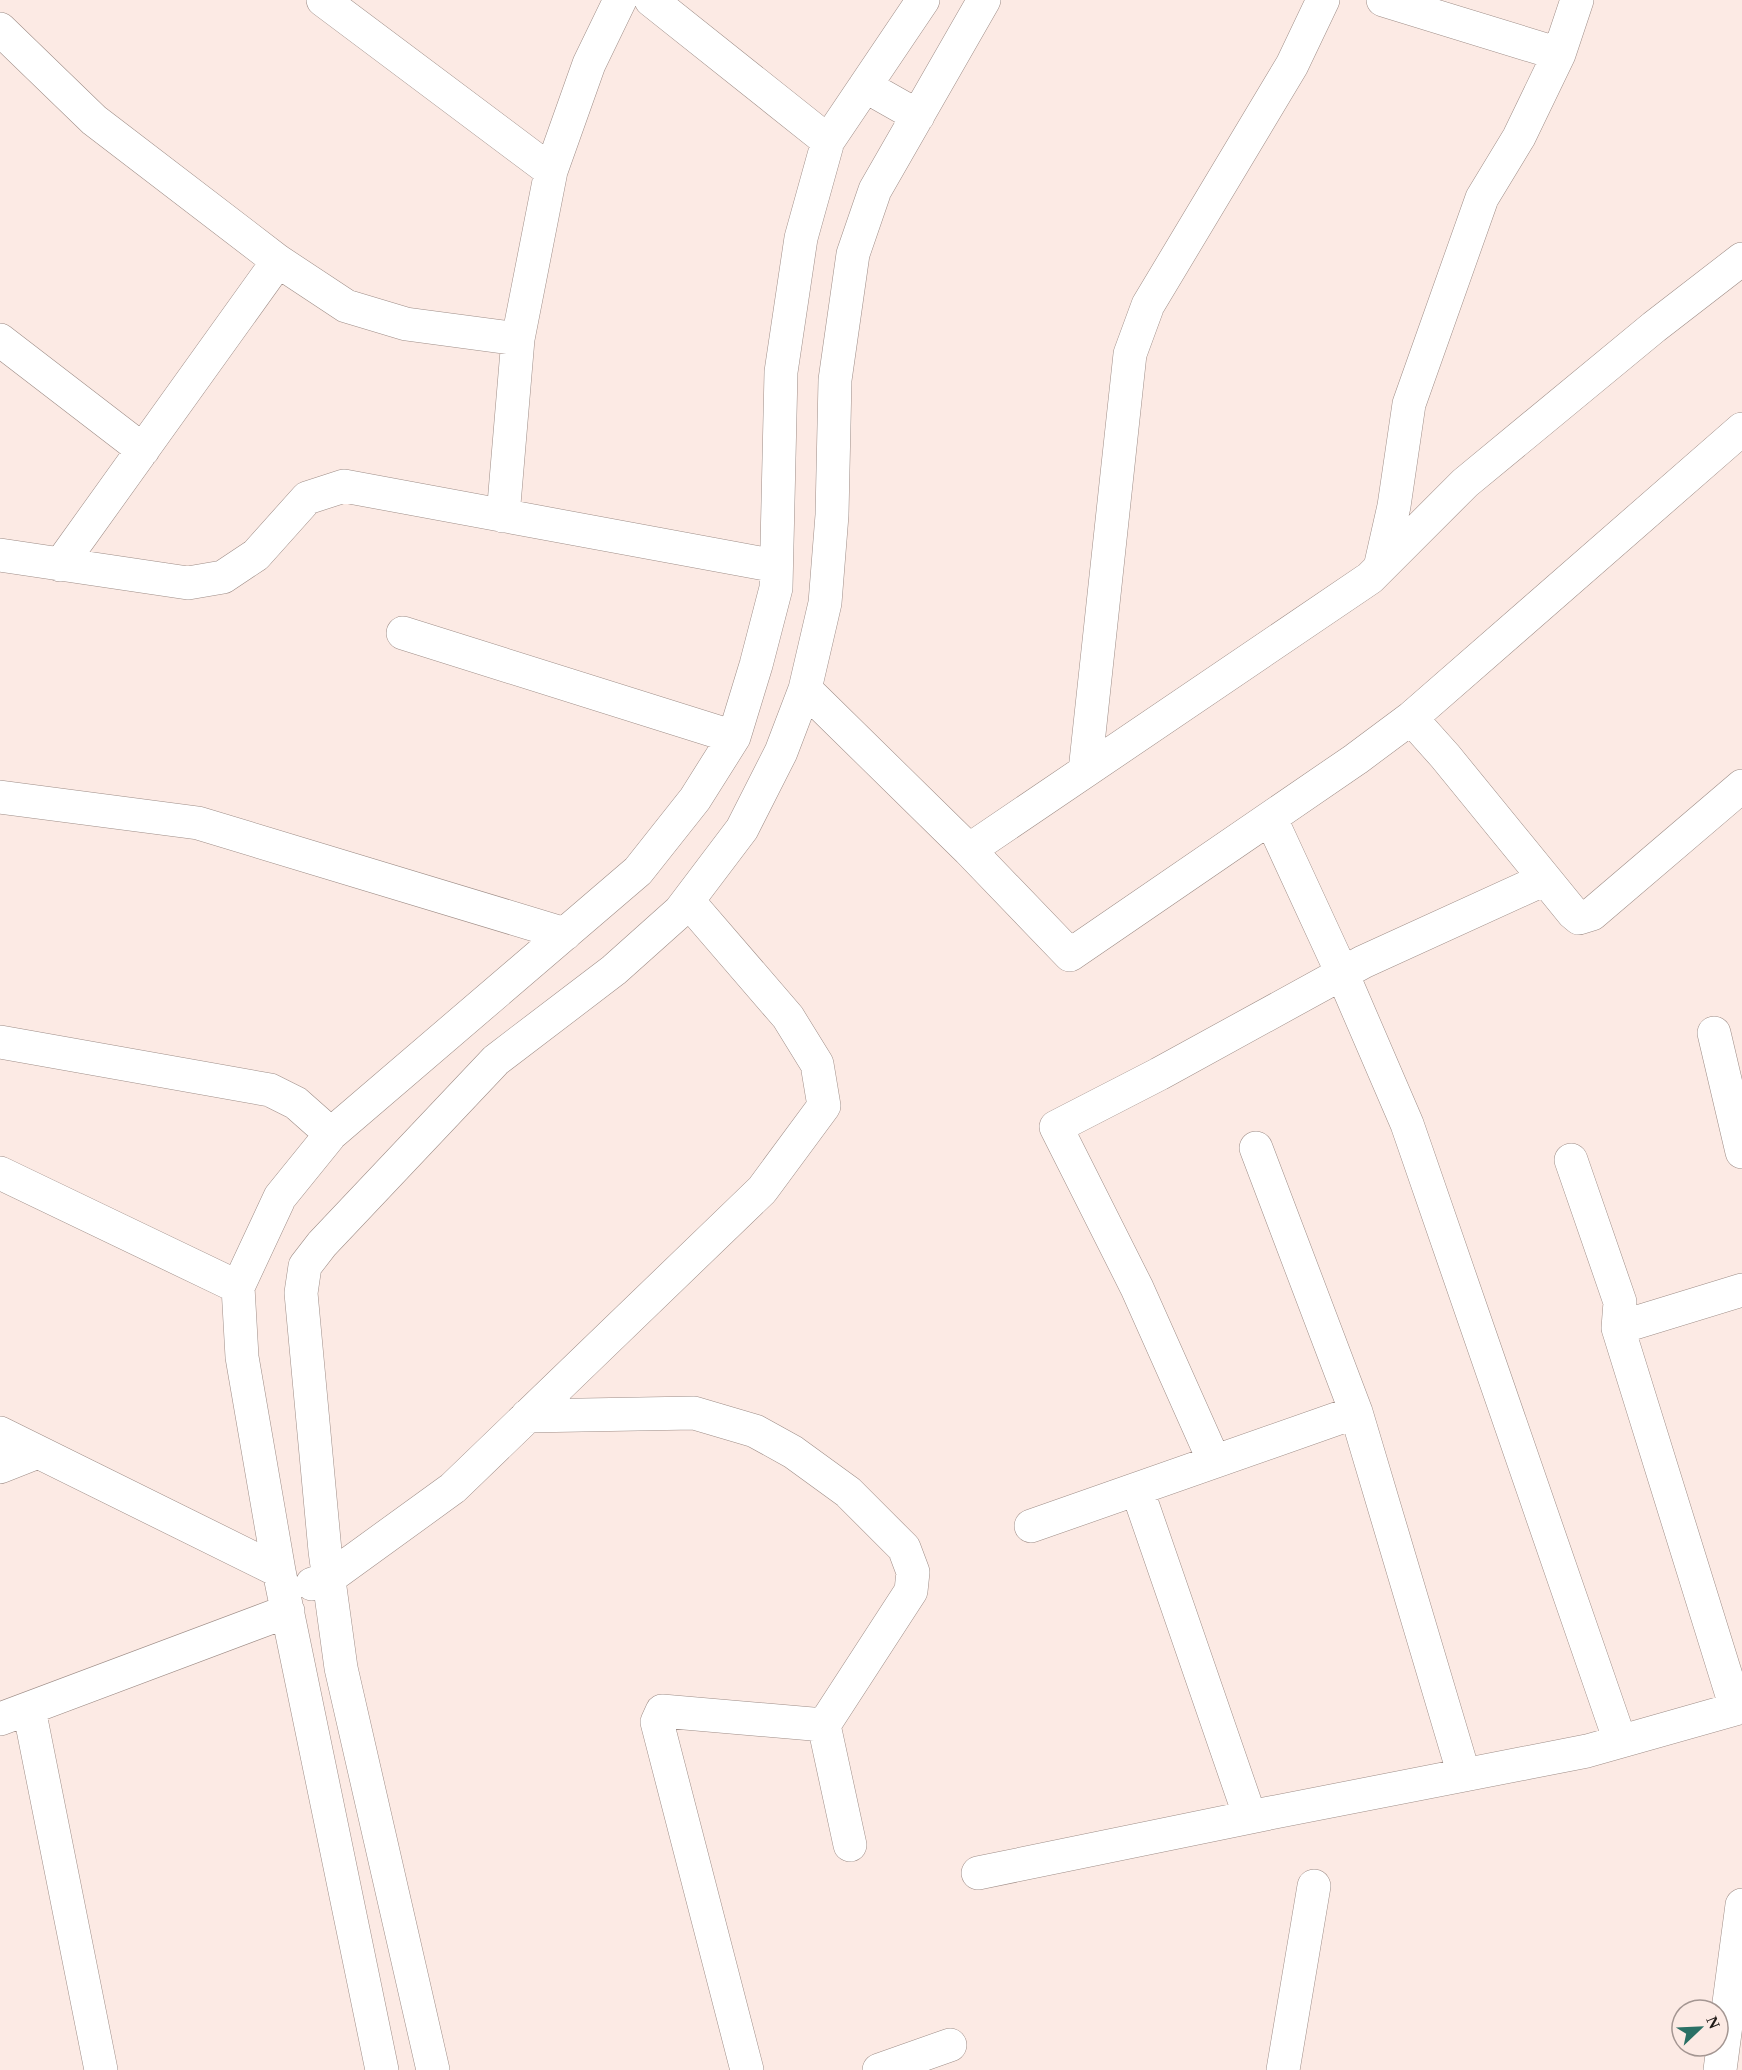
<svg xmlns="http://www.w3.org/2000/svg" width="1742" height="2070" viewBox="0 0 1742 2070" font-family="'Times New Roman',serif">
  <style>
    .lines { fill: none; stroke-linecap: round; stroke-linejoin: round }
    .minor-casing { stroke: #9e8d87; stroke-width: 34 }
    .minor { stroke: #fff; stroke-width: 33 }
  </style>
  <rect width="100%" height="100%" fill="#fceae4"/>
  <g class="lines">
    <defs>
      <path id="minor" d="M323,0L551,171
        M651,0L828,141
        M1383,0L1559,54
        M0,29L94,120L278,261L346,306L406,324L518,339
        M865,86L918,116
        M0,340L143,450
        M503,516L518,339L551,171L589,64L620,0
        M0,555L188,583L223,577L256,555L307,498L344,486L776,566
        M60,565L278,261
        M1380,568L1394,506L1409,404L1482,198L1519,137L1559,54L1577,0
        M403,633L734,737
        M805,689L969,850L1070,955L1356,759L1411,718L1742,429
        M1411,718L1445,756L1573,913L1579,918L1592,914L1742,786
        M1085,771L1130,354L1148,305L1292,65L1323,0
        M0,797L198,823L565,934
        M1271,819L1342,973L1407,1124L1620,1741
        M969,850L1370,578L1465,483L1654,327L1742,259
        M1714,1033L1742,1152
        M0,1042L270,1090L296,1103L331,1134
        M1256,1148L1356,1412L1464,1775
        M1571,1160L1620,1302L1618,1328L1736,1708
        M0,1173L238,1287
        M1618,1328L1742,1290
        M527,1416L694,1413L755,1431L793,1452L848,1492L904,1548L913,1572L911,1591L824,1725L850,1845
        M0,1433L279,1571
        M1214,1461L1137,1288L1056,1127L1159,1074L1363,962L1545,879
        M0,1467L38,1452
        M1137,1489L1250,1817
        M1031,1526L1356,1412
        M312,1584L329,1578L453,1488L762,1190L824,1106L817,1064L788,1017L688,901
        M29,1709L101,2070
        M0,1719L288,1611
        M978,1873L1265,1814L1587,1751L1742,1707
        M382,2070L279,1571L242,1357L238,1287L280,1197L331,1134L638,871L695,799L734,737L756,665L776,588L781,372L801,238L828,141L923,0
        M433,2070L341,1668L325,1551L301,1293L305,1266L322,1244L496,1060L614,970L680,911L742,829L781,752L805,689L825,603L832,515L835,380L853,254L875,190L984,0
        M747,2070L657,1722L662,1711L824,1725
        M879,2070L950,2045
        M1283,2070L1314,1886
        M1720,2070L1742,1905"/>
    </defs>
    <use href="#minor" class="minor-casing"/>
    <use href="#minor" class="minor"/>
  </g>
  <g transform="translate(1700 2028) rotate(67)"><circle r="28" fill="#fceae4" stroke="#a49692" stroke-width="1.5"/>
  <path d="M0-4.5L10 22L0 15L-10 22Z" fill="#2a7065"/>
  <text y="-9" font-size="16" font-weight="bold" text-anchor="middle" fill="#1f1916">N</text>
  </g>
</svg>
